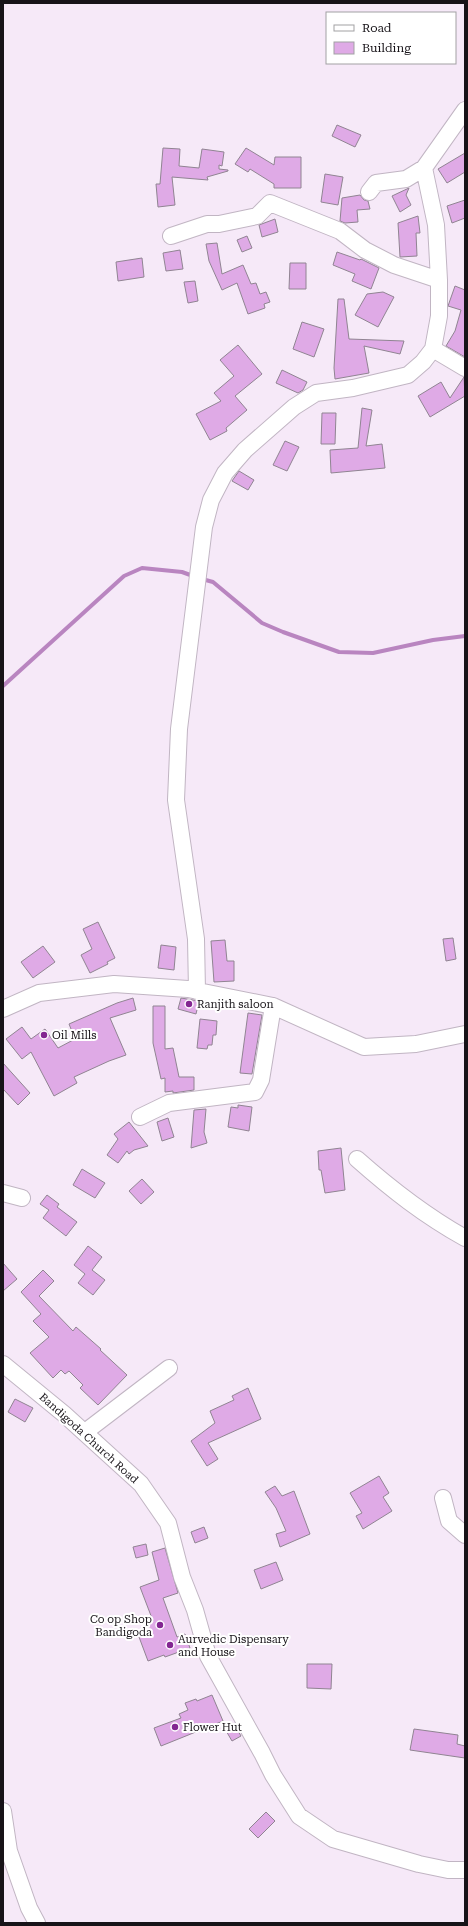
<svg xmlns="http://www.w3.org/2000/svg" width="468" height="1926" viewBox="0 0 468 1926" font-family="'Roboto Serif',serif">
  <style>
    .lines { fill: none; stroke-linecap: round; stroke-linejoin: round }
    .stream { stroke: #b985c0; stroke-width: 4 }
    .building { fill: #dfaae6; stroke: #908492 }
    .street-casing { stroke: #c1b5c3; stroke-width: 18 }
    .street { stroke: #fff; stroke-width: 16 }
    .poi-dot { fill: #832691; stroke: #fff; stroke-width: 1.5 }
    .labels { text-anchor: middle; stroke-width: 4; stroke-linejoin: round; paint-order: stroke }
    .poi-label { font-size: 11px; fill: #171318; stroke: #fff; text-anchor: start }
    .street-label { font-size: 11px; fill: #171318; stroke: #fff }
  </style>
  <rect width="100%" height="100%" fill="#f6e9f8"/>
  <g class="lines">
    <path class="stream" d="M202,579L213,582L262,623L283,632L339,652L373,653L433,640L465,636
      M3,686L124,576L142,568L182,572L193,576"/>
  </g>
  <path class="building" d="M337,125L361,135L355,147L332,136Z
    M163,148L180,149L179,166L199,168L202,149L224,152L222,166L219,165V169L228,170V171L207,177L208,180L172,177L175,205L158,207L156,184H160Z
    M246,148L274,165L275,157H301V188H274V184L250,169L248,172L235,164Z
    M465,153V172L447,183L438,169Z
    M325,174L343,177L338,205L321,202Z
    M409,188L406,195L411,205L400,212L392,196Z
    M360,195L364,200L368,201L370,209L357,210L358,222L345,223L340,221L342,198Z
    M465,200V218L452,223L447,206Z
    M418,216L420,233H416L417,256L400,257L398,223Z
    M275,219L278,232L262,237L259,225Z
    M247,236L252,248L242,252L237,240Z
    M217,243L222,274L243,265L251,284L256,283L260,294L266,292L270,302L264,304L265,308L248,314L237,283L222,290L209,261L206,244Z
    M180,250L183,269L166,271L163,253Z
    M337,252L360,260L361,259L379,268L371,289L352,281L355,274L333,265Z
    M142,258L144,277L118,281L116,262Z
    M290,263H306V289H289Z
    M195,281L198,301L188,303L184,282Z
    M455,286L465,290V357L446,346L455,331L461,310L448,306Z
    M383,292L394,297L378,327L355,315L367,294Z
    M338,299H344L349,339L404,341L400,354L364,346L369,373L335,379L334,368Z
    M302,322L324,329L314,357L293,349Z
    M238,345L262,374L235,396L247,410L226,428L227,431L210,440L196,414L221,401L214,393L234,376L220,360Z
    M282,370L307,382L303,390L298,393L276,383Z
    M464,377L465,396L430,417L418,396L441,382L450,398Z
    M362,408L372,410L366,446L382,444L385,468L331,473L330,450L358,448Z
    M322,413H336L335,444H321Z
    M285,441L299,447L287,471L273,465Z
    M239,471L254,480L248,490L232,481Z
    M98,922L115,958L107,962L108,964L90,973L81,955L92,949L83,929Z
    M453,938L456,959L446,961L443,939Z
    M225,940L227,961H234V981L214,982L211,941Z
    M161,945L176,947L174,970L158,968Z
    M43,946L55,962L33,978L21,962Z
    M133,998L136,1010L110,1018L126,1055L109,1061L74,1077L77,1083L54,1096L31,1052L22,1059L6,1039L22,1027L31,1039L45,1029L58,1048L75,1039L69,1024L117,1003Z
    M181,998L199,1001L196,1014L178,1009Z
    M153,1006H165V1049L173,1048L179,1077H194V1090L173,1093V1091L165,1092V1078L161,1079L153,1043Z
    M248,1013L262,1015L252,1074L240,1073Z
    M200,1019L217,1021L216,1035H213L212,1045H208L207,1049L197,1048Z
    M3,1063L30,1093L18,1105L3,1089Z
    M238,1105L252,1107L249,1131L228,1127L231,1107L238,1108Z
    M206,1109L204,1132L207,1143L191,1148L194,1110Z
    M168,1118L174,1137L162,1141L157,1122Z
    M129,1122L148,1146L134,1150L129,1154L127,1151L118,1163L107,1155L118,1139L114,1134Z
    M341,1148L345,1190L325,1193L321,1170H319L318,1151Z
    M82,1169L105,1183L95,1198L73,1185Z
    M142,1179L154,1192L141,1204L129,1191Z
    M47,1195L59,1204L57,1207L77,1222L66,1236L43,1218L49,1210L40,1204Z
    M88,1246L102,1257L92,1270L105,1280L93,1295L78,1283L85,1274L74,1265Z
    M3,1263L17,1279L3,1291Z
    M43,1270L54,1281L39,1296L73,1331L76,1327L101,1349L100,1350L127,1375L98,1405L80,1388L83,1385L69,1371L65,1374L61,1370L53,1378L30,1353L49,1337L33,1321L41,1314L21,1292Z
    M248,1388L261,1419L208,1443L218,1459L207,1466L191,1441L215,1423L210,1411L234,1400L232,1396Z
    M15,1399L33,1408L25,1422L8,1412Z
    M379,1476L389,1493L383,1497L392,1511L363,1529L356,1516L362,1513L350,1493Z
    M275,1486L282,1496L294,1491L310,1534L280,1547L276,1534L286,1531L276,1508L265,1492Z
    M204,1527L208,1538L195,1543L191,1532Z
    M146,1544L148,1555L136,1558L133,1547Z
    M165,1548L178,1593L163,1598L177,1637L185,1634L190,1648L165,1657L164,1655L148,1661L139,1637L150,1632L147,1624L153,1621L140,1587L159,1580L152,1552Z
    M276,1562L283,1580L261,1589L254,1570Z
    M307,1664H332L331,1689L307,1688Z
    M212,1695L223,1721L161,1746L154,1728L181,1718L179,1714L188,1710L185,1703L196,1699L197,1701Z
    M234,1724L241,1736L232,1741L225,1729Z
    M414,1729L458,1735L457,1744L465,1746V1758L410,1750Z
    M266,1812L275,1821L258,1838L249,1829Z"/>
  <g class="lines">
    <defs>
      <path id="street" d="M369,192L376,183L406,179L424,168L465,110
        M171,236L207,224H219L257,216L270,203L340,231L365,250L394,265L439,280
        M433,349L465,368
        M197,991L196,939L176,800L179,729L204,527L211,500L225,473L245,450L294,407L316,393L353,388L408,375L423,362L433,349L439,316V280L436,225L424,168
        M3,1009L39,993L114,984L188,989L273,1006L364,1047L416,1044L465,1034
        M140,1117L169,1103L255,1092L261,1080L273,1006
        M357,1159C392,1190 424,1215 465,1238
        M3,1193L22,1198
        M3,1364L64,1414L141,1484L168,1523L182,1577L195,1610L208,1656L262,1753L273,1775L299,1816L333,1839L419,1864L448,1870H465
        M85,1432L169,1368
        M443,1498L449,1521L465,1535
        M3,1811L9,1851L29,1908L37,1923"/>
    </defs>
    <use href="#street" class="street-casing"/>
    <use href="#street" class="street"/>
  </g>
  <g class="poi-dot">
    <circle cx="189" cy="1004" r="4"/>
    <circle cx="44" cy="1035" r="4"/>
    <circle cx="160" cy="1625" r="4"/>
    <circle cx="170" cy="1645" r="4"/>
    <circle cx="175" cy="1727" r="4"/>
  </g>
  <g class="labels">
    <g class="poi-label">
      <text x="197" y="1008">Ranjith saloon</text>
      <text x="52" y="1039">Oil Mills</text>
      <text x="152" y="1623" text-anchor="end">Co op Shop<tspan x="152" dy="13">Bandigoda</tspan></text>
      <text x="178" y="1643">Aurvedic Dispensary<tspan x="178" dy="13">and House</tspan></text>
      <text x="183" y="1731">Flower Hut</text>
    </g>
    <g class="street-label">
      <text transform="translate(89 1438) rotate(42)" y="4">Bandigoda Church Road</text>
    </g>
  </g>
  <rect width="468" height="1926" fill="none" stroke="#171318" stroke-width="8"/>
  <rect x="326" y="12" width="130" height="52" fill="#ffffff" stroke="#a2a1a3"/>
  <rect x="334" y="25" width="20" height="6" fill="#ffffff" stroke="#a2a1a3"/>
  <text x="362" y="32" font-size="12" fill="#171318">Road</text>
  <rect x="334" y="42" width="20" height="12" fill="#dfaae6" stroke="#a2a1a3"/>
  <text x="362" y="52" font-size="12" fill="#171318">Building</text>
</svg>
